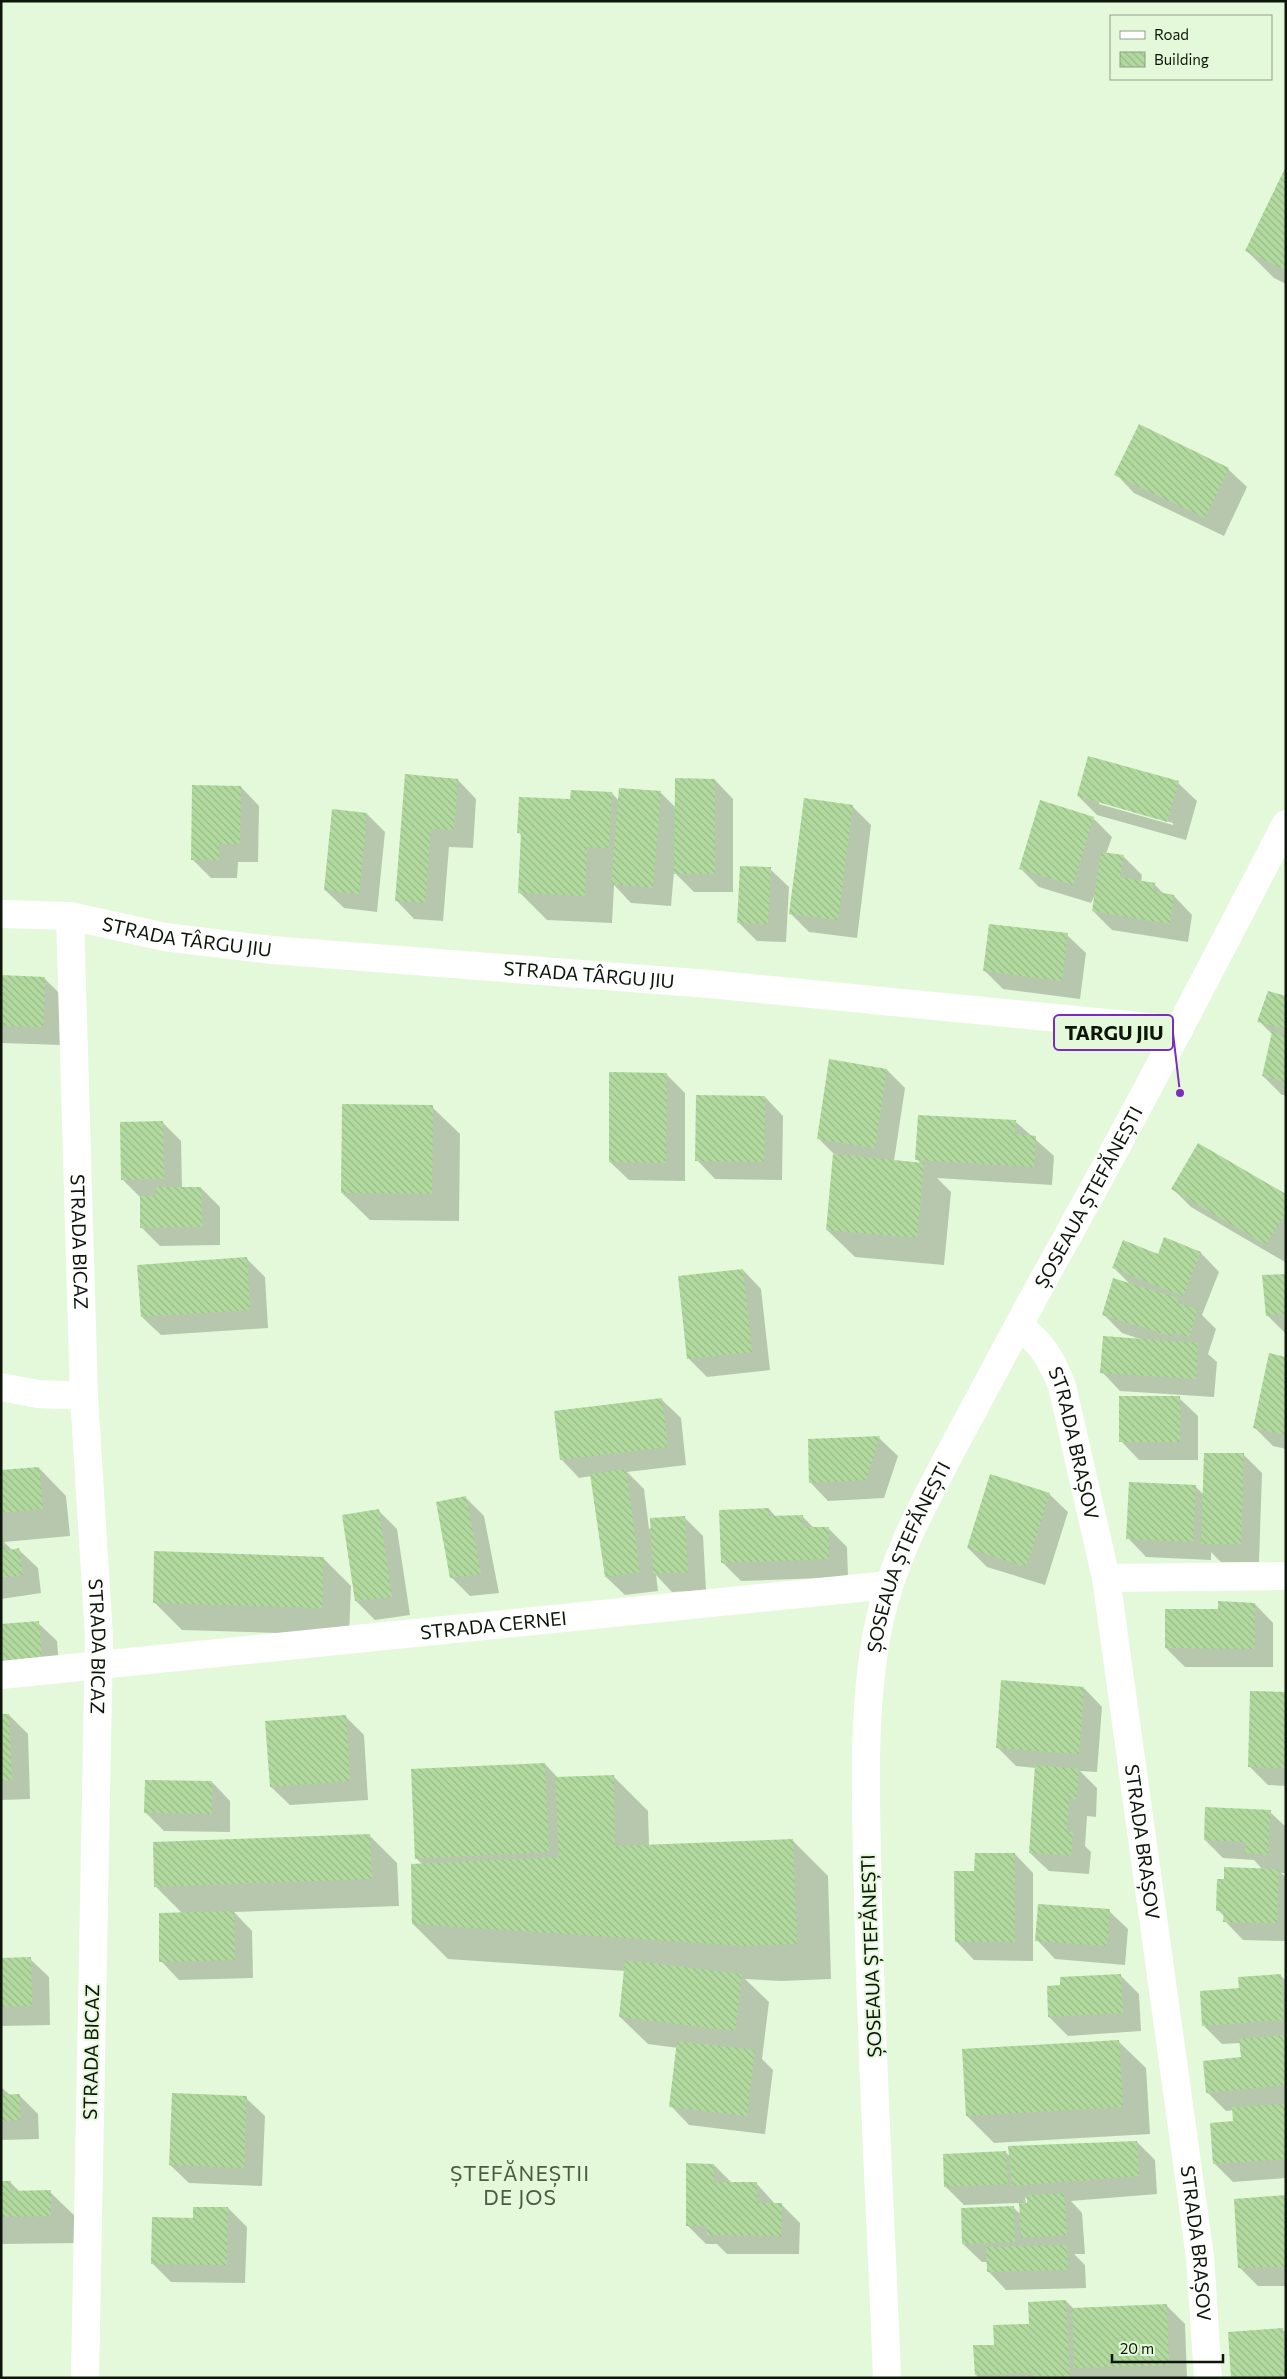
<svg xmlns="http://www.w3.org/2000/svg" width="1287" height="2379" viewBox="0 0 1287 2379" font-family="Commissioner,sans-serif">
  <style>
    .shadow { fill: #0003; fill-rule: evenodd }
    .building { fill: url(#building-back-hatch) }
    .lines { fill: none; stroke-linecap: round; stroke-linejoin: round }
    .minor { stroke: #fff; stroke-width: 28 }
    .secondary { stroke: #fff; stroke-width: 28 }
    .labels { text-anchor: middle; stroke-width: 4; stroke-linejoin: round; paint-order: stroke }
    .street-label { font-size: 19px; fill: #0e150a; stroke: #e4f9da }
    .quarter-label { font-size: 21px; letter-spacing: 1px; fill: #4b5c42; stroke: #e4f9da }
    .leader { fill: none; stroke: #7b2cbf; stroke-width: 2 }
    .callout-dot { fill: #7b2cbf; stroke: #e4f9da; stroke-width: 2 }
    .callout { fill: #e4f9da; stroke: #7b2cbf; stroke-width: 2 }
    .callout-label { font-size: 20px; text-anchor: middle; font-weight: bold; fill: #0e150a }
  </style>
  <defs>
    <pattern id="building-back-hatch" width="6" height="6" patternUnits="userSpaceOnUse" patternTransform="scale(1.25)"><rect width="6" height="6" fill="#b2da9f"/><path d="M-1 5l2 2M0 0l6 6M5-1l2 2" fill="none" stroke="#98ba88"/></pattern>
  </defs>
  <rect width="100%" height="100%" fill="#e4f9da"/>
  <path class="shadow" d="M1286,169V284L1274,278L1247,251Z
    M1228,469L1247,487L1224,536L1134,493L1116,474Z
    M406,776L458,780L476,799L473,848L449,847L443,921L414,919L396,900Z
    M715,780L733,799V892H694L674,872L671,906L631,903L614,885L612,923L547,920L519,892L522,836L518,832L571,801L612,793L619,801L660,792L676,808Z
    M1178,783L1197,801L1186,840L1097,815L1078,796ZM1099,801L1173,823V825L1099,804Z
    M241,787L259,806L258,862H238L237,878H211L192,859Z
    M852,806L871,825L857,938L809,932L791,914Z
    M367,814L385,832L377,912L344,908L325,890Z
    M1093,818L1112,837L1106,854L1123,856L1142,875L1141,882L1154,884L1165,895L1174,896L1192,915L1188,942L1112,930L1093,911L1096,893L1091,903L1039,887L1020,868Z
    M770,869L789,887L786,942L757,941L738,922Z
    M1067,935L1086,953L1080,999L1003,989L985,971Z
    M1,977L44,978L63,997L61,1045L1,1043Z
    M1286,998V1095H1282L1263,1076L1273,1035L1259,1021Z
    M887,1070L905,1088L894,1161L921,1164L917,1159L1016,1122L1054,1156L1052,1185L937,1178L951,1192L944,1265L855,1257L827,1230L834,1154L818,1138Z
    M666,1074L685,1093V1181L629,1180L610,1162Z
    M765,1097L783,1116L782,1180L715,1179L697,1160Z
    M432,1107L460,1134L459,1221L370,1220L342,1193Z
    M162,1122L181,1141L182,1188H201L220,1207V1245L160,1246L141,1227V1198L122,1179Z
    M1173,1189L1286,1196L1285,1262L1191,1207Z
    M1165,1239L1201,1253L1219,1272L1202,1315L1216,1329L1208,1354L1217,1362L1214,1397L1120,1391L1102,1372L1140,1339L1122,1333L1104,1315L1131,1285L1114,1268L1159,1255Z
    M246,1258L265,1277L268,1328L161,1335L142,1317Z
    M743,1270L761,1289L770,1370L707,1377L689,1359Z
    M1286,1275V1334L1267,1315Z
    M1286,1358V1449L1273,1446L1255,1428Z
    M1179,1398L1198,1416V1460H1139L1121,1441Z
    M662,1400L681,1418L686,1465L627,1472L644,1489L649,1529L684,1517L703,1536L706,1590L672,1592L656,1575L658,1591L625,1595L606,1577L592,1476L579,1478L561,1459Z
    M879,1438L898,1456L884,1498L828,1501L810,1482Z
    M1243,1454L1262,1473L1259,1562H1221L1211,1552V1560L1146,1557L1128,1538L1195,1486L1204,1495Z
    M39,1468L66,1496L70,1536L4,1542L13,1551L19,1550L38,1568L41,1593L1,1599V1471Z
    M1049,1494L1068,1512L1045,1585L987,1567L968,1548Z
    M465,1497L484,1516L499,1593L470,1596L451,1577Z
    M769,1509L776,1517L802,1516L814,1528H828L847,1547L848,1577L741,1581L722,1562Z
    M379,1511L397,1529L410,1615L375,1620L356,1601Z
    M323,1558L351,1586L349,1635L182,1630L154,1602Z
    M1255,1604L1273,1623V1667H1185L1166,1648L1220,1610Z
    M38,1623L57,1641L60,1678L1,1682Z
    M1084,1688L1102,1707L1097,1772L1080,1771L1097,1788L1096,1817L1087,1816L1085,1846L1091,1852L1089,1874L1049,1871L1030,1853L1036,1768L1016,1766L997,1747Z
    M1286,1693V1786L1268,1785L1250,1767Z
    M1,1715H9L28,1734L30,1799L1,1800Z
    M345,1716L364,1735L368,1800L290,1805L271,1787Z
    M545,1764L559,1779L613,1776L648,1811L649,1846L793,1841L828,1876L831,1979L781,1981L745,1979L769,2002L762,2059L773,2070L765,2134L689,2125L671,2106L678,2048L648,2044L620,2017L625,1971L448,1959L413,1924L422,1864L416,1858Z
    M212,1782L230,1801V1832L164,1831L146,1813Z
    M1270,1812L1286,1827V1873H1281L1286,1877V1941L1243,1940L1225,1921V1917L1218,1910L1225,1880L1263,1870L1254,1860L1223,1858L1205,1840Z
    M370,1836L397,1863L399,1906L234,1912L252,1931L253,1978L179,1980L161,1961L182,1913L155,1886Z
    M1015,1854L1033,1873V1961L974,1960L956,1941L976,1872Z
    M1109,1911L1128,1929L1125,1965L1055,1959L1037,1940Z
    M1,1959H30L49,1977L50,2025L1,2026Z
    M1120,1975L1139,1994L1141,2031L1068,2036L1049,2017Z
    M1280,1975L1286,1981V2178L1233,2182L1214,2163L1235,2122L1234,2110L1226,2111L1207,2092L1242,2058L1241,2043L1222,2044L1204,2026L1240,1989Z
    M1118,2041L1146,2068L1150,2134L994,2143L967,2116Z
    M1,2087L10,2095H19L38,2114L39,2139L1,2140Z
    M246,2098L265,2116L262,2186L189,2183L170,2165Z
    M1137,2142L1155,2160L1157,2194L1071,2201L1082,2213L1085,2254H1074L1085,2265L1086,2288L1006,2290L988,2271V2262H982L963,2244L1013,2207L1021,2215L1020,2203L964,2205L945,2186L1005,2152L1011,2157ZM1025,2197L1028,2200L1029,2204H1026Z
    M714,2165L732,2183L757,2184L775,2204H781L800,2223L799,2254H727L717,2244H706L687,2225Z
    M1,2182H10L20,2192H50L78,2219V2243L1,2244Z
    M1286,2197V2286H1258L1239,2267Z
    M228,2208L247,2227L245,2283L171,2282L152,2263L194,2220Z
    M1066,2301L1074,2309L1166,2305L1185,2324L1187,2378H979L976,2375L995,2346Z
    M1282,2329L1286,2333V2378Z"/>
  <path class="building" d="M1286,166V270L1245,251Z
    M1139,424L1229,468L1205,518L1114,475Z
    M1088,756L1179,781L1167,822L1077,796Z
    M405,774L458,779L454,830L431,829L425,903L395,901Z
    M675,778L715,779V874H674Z
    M192,785L241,786L240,844H219V860H191Z
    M619,788L661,791L653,888L611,884Z
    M571,790L612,792L609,848L587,847L585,896L518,893L521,833H517L519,797L570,799Z
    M804,798L853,805L838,920L789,914Z
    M1040,800L1094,817L1073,885L1019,869Z
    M332,809L367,813L359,894L324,890Z
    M1101,852L1124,855L1120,877L1155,883L1153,891L1174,895L1170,924L1092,911Z
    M740,866L771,867L768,924L737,923Z
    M989,924L1068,933L1062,981L983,971Z
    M1,975L45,977L43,1027L1,1026Z
    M1268,991L1286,996V1029L1257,1022Z
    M1272,1032L1286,1035V1082L1262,1076Z
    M829,1059L887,1069L875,1148L817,1139Z
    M609,1072L667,1073L666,1163L609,1162Z
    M696,1095L765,1096L764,1162L695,1161Z
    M342,1104L433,1105L432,1194L341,1193Z
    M918,1115L1016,1120L1015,1134L1036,1136L1034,1167L915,1160Z
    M163,1121L164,1179L121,1180L120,1122Z
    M1198,1143L1286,1194V1212L1266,1245L1171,1189Z
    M833,1154L924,1163L917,1238L826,1230Z
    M156,1187H201L202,1227L140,1228V1196H156Z
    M1164,1237L1201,1252L1183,1296L1112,1268L1123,1240L1158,1254Z
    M247,1257L250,1310L141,1317L137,1265Z
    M743,1269L752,1352L687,1359L678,1276Z
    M1286,1274V1314L1266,1316L1262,1275Z
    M1113,1278L1178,1298L1177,1303L1198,1309L1189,1337L1172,1332L1171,1336L1102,1315Z
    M1103,1336L1198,1343L1196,1379L1100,1373Z
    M1269,1353L1286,1357V1435L1253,1428Z
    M1119,1396H1180V1442H1119Z
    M662,1398L668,1447L560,1460L554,1411Z
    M880,1436L866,1480L809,1483L808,1439Z
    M1204,1453H1244L1241,1544H1201Z
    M39,1467L43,1509L1,1513V1470Z
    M626,1469L640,1572L605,1577L590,1474Z
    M990,1474L1050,1493L1026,1567L967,1548Z
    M1129,1482L1196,1485L1193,1542L1126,1539Z
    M466,1496L481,1574L450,1578L436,1502Z
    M769,1508V1516L803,1515V1527H829V1559L721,1563L719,1510Z
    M379,1509L392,1597L355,1601L342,1515Z
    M685,1516L688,1572L653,1574L650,1518Z
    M1,1536L5,1551L19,1548L23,1575L1,1578Z
    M154,1551L324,1557L322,1608L153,1603Z
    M1218,1601L1255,1603V1649L1165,1648V1609H1218Z
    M39,1621L42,1660L1,1663V1624Z
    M1001,1680L1084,1687L1079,1754L996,1748Z
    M1250,1691L1286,1692V1768L1248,1767Z
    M1,1714H9L12,1780L1,1781Z
    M346,1715L350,1781L270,1787L265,1721Z
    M545,1763L549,1852L415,1859L411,1769Z
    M1035,1765L1079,1769L1077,1799L1069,1798L1067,1832H1073L1071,1856L1029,1853Z
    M614,1775L615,1846L793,1839L797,1944L745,1946L412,1924L411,1864L559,1857L555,1777Z
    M145,1780L212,1781V1814L144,1813Z
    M1205,1807L1271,1810L1268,1855L1245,1853L1246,1842L1204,1840Z
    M370,1834L372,1879L154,1887L153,1842Z
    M975,1853H1015V1942H955L954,1871H974Z
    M1224,1867L1279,1869L1277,1923L1223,1922L1224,1911H1216L1217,1879H1224Z
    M1038,1904L1110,1909L1107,1946L1035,1941Z
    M234,1911L235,1960L159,1962V1913Z
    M31,1957L32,2006L1,2007V1958Z
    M625,1960L742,1974L735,2031L619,2017Z
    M1121,1974L1123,2013L1048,2017L1047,1986L1060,1985V1977Z
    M1281,1974L1284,2020L1202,2026L1200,1991L1239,1988L1238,1977Z
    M1286,2035V2085L1206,2093L1203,2061L1241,2057L1239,2039Z
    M1119,2040L1123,2107L966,2116L962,2049Z
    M677,2041L755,2050L747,2116L669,2107Z
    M172,2093L247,2096L244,2168L169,2165Z
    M20,2094V2120L1,2121V2095Z
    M1285,2104L1286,2159L1213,2164L1210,2123L1233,2121L1232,2107Z
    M1137,2141L1139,2176L1012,2186L1008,2146Z
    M1006,2151L1008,2184L944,2187L943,2154Z
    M686,2163L714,2164V2182H757V2203H782L781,2236L707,2235V2226H686Z
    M1,2181H11V2191L51,2190V2216L1,2217Z
    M1064,2193L1067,2235L1021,2238L1019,2203H1027V2195Z
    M1286,2195V2267L1238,2268L1234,2199Z
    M1014,2206L1015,2242L962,2244L961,2208Z
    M193,2207H228L227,2265L151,2264L152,2217L193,2218Z
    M1067,2245L1068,2270L987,2272L986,2247Z
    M1066,2300L1070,2378H1034V2373L975,2375L973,2345H994L993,2325L1029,2324L1028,2302Z
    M1167,2304L1169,2365L1074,2368L1072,2308Z
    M1283,2328L1286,2378H1231L1228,2332Z"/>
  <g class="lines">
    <g class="minor">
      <path id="s1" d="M1,914L70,916L165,937L272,950L709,984L1179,1030"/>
      <path id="s2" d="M70,916L84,1396L99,1637L85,2378"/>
      <path id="s3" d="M1019,1325C1042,1344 1051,1358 1062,1386L1106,1578L1200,2257L1208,2378"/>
      <path d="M1,1387L38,1394L84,1396"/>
      <path d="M1106,1578L1286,1576"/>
      <path id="s4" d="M1,1675L889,1585"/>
    </g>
    <path class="secondary" id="s5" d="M887,2378C881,2217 871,2057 868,1896C866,1809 861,1708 879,1623C893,1557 926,1499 957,1440C989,1381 1020,1322 1052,1264C1133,1119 1209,972 1286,824"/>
  </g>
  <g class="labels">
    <g class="street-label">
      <text dy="7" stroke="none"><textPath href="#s1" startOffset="188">STRADA TÂRGU JIU</textPath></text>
      <text dy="7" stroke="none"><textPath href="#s1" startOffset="592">STRADA TÂRGU JIU</textPath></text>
      <text dy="7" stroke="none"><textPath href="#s5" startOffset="1232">ȘOSEAUA ȘTEFĂNEȘTI</textPath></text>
      <text dy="7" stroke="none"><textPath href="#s2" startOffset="326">STRADA BICAZ</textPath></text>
      <text dy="7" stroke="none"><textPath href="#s3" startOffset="134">STRADA BRAȘOV</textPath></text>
      <text dy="7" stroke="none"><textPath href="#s5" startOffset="828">ȘOSEAUA ȘTEFĂNEȘTI</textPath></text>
      <text dy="7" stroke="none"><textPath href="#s4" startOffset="495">STRADA CERNEI</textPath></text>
      <text dy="7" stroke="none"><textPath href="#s2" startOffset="731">STRADA BICAZ</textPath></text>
      <text dy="7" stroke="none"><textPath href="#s3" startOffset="539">STRADA BRAȘOV</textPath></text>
      <text transform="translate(871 1956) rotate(-92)" y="7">ȘOSEAUA ȘTEFĂNEȘTI</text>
      <text transform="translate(91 2052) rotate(-89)" y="7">STRADA BICAZ</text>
      <text dy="7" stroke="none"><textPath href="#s3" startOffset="944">STRADA BRAȘOV</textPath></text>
    </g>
    <g class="quarter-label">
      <text x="520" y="2181">ȘTEFĂNEȘTII<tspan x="520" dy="24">DE JOS</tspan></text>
    </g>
  </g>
  <path class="leader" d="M1180 1093L1173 1033"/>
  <circle class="callout-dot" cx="1180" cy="1093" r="5"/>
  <rect class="callout" x="1054" y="1015" width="119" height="35" rx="5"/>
  <g class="callout-label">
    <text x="1114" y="1040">TARGU JIU</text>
  </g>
  <rect width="1287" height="2379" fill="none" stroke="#0e150a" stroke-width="5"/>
  <rect x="1110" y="15" width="162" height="65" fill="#e4f9da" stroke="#8e9e87"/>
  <rect x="1120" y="31" width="25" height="8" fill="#ffffff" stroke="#8e9e87"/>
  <text x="1154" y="40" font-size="15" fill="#0e150a">Road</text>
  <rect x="1120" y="52" width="25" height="15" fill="url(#building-back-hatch)" stroke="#8e9e87"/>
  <text x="1154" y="65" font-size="15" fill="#0e150a">Building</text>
  <path d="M1112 2354v8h111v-8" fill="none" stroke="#0e150a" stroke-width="2.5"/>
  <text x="1120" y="2354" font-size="15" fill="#0e150a" stroke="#e4f9da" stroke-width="4" paint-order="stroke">20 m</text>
</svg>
